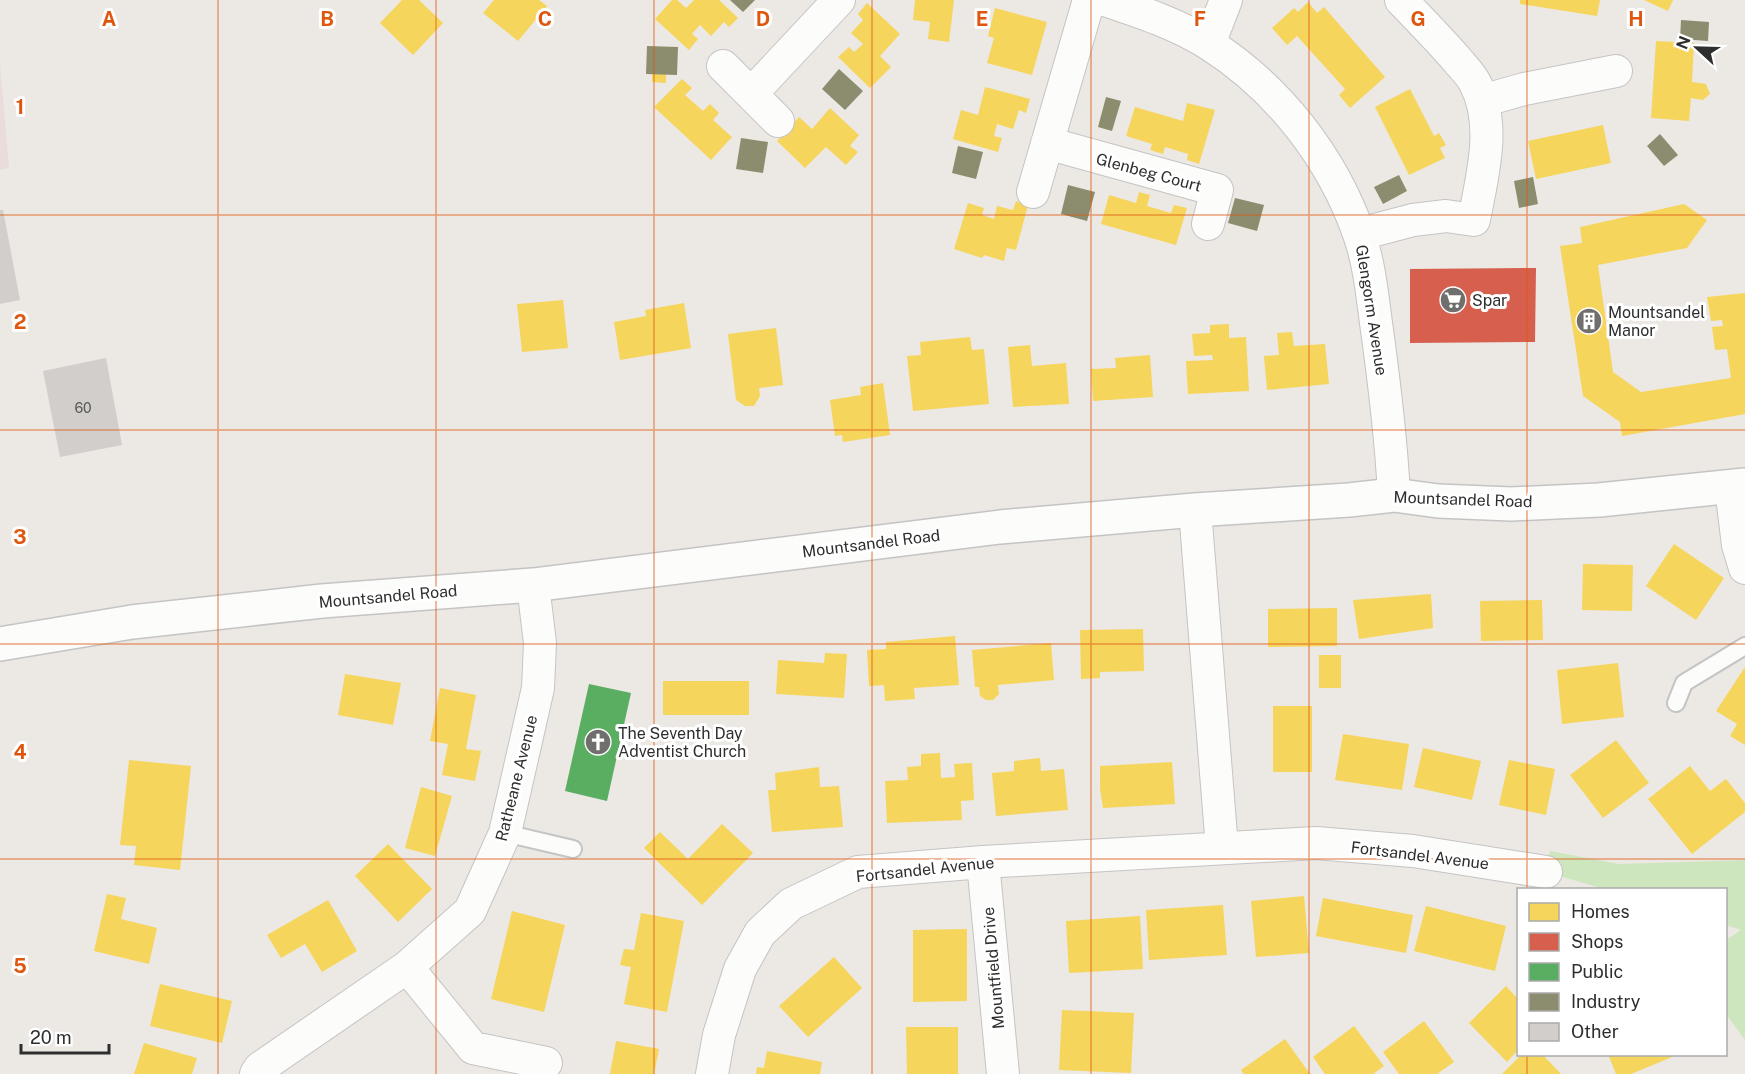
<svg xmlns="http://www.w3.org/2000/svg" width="1745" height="1074" viewBox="0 0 1745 1074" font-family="'Public Sans',sans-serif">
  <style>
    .medical { fill: #e9dcdb }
    .green { fill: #cee6be }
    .homes { fill: #f6d55c }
    .shops { fill: #d6604d }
    .public { fill: #5aae61 }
    .industry { fill: #8c8c6e }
    .building { fill: #d1cecb }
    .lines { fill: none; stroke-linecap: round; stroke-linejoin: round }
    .service-casing { stroke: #c5c4c5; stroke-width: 20 }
    .minor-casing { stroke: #c5c4c5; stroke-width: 34 }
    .tertiary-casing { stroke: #c5c4c5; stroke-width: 36 }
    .service { stroke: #fcfcfb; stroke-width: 16 }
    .minor { stroke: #fcfcfb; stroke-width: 32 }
    .tertiary { stroke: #fcfcfb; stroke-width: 33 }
    .grid { fill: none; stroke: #df570e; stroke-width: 1.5; stroke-opacity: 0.55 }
    .labels { text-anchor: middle; stroke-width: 6; stroke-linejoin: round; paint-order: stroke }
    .number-label { font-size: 14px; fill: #585857 }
    .street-label { font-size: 16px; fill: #2e2e2e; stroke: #fff }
    .poi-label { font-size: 16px; fill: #2e2e2e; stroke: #fff; text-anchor: start }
    .grid-label { font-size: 20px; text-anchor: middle; font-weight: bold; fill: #df570e; stroke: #fff; stroke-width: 6; stroke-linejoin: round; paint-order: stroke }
  </style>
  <rect width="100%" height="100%" fill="#ece8e4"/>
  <path class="medical" d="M0,64L9,168L0,170Z"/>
  <path class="green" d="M1550,851L1619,864L1745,860V1040L1726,1014V940L1741,930L1726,925V890L1604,889L1546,872Z"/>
  <path class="homes" d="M402,0H419L443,23L413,55L380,23Z
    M494,0H539L547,6L518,41L483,13Z
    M672,0H677L686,8L694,0H719L738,18L729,27L724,22L711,36L700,25L692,34L698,39L689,50L655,19Z
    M915,0H954L949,42L928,39L930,22L913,20Z
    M1520,0H1600L1597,16L1520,4Z
    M1644,0H1673L1668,11Z
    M1308,2L1317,13L1324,7L1385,77L1350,108L1339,95L1345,89L1297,36L1287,45L1272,28L1294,8L1298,12Z
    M867,3L900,34L880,56L891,67L870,88L838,57L849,47L854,52L863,44L851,33L863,20L858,14Z
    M995,8L1047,22L1032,75L987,63L994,38L988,36Z
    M1656,41L1694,43L1692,82L1706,84L1710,94L1703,100L1691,98L1689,121L1651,118Z
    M652,74H666V83L652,82Z
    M682,79L692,88L685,95L703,111L710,104L719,113L713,120L732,137L711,160L654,107Z
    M985,87L1030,99L1026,113L1019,110L1013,129L997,124L994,136L1002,138L998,152L953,139L961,110L978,115Z
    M1410,89L1434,136L1439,133L1446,145L1440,148L1445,158L1409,175L1375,107Z
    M1187,103L1215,110L1199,164L1187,160L1188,154L1165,147L1163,154L1150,150L1152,144L1126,136L1135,107L1183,121Z
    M830,108L859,135L850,146L858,152L846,165L826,147L805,168L777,141L799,117L812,129Z
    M1603,125L1611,163L1536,179L1528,141Z
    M1139,192L1150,195L1147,206L1171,213L1174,205L1187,208L1176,245L1101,224L1109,195L1136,203Z
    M1016,201L1028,205L1016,250L1007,248L1004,261L984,255L982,258L954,249L968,203L984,208L982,215L994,219L997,206L1013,210Z
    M1684,204L1707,220L1687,248L1598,265L1613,372L1641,392L1731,378L1727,349L1715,350L1712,327L1723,326L1722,320L1711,321L1707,297L1745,293V414L1622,436L1620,422L1583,396L1560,246L1582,243L1580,227Z
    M563,300L568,348L522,352L517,304Z
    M684,303L691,348L620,360L614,322L646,316L645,310Z
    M1229,324V338L1246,337L1249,391L1188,394L1186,361L1213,360L1212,355L1194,356L1192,334L1210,333V325Z
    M776,328L783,385L759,388L760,396L754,406H745L736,400L728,334Z
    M1292,332L1294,346L1325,344L1329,384L1267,390L1264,356L1279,355L1277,333Z
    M970,337L972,350L984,349L989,404L913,411L907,356L921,355L920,342Z
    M1030,345L1032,366L1066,363L1069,404L1013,407L1008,347Z
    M1150,355L1153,397L1093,401L1091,369L1116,368L1115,358Z
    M883,383L890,435L843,442L842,435L835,436L830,400L861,395L860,387Z
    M1674,544L1724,578L1696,620L1646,586Z
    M1583,564L1633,565L1632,611L1582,610Z
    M1431,594L1433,628L1359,639L1353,600Z
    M1542,600L1543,640L1481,641L1480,601Z
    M1337,608V646L1268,647V609Z
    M1143,629L1144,671L1100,672V678L1081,679L1080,630Z
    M955,636L959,685L914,688L915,699L885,701L884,685L869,686L867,650L886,649V642Z
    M1051,643L1054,680L998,685L999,694L993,700H986L980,696L979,687H975L972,650Z
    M825,653L847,654L844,698L776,694L778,660L824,663Z
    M1319,655H1341V688H1319Z
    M1618,663L1624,717L1562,724L1557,670Z
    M1745,667V745L1730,736L1737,724L1716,711Z
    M345,674L401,683L393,725L338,715Z
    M663,681H749V715H663Z
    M440,688L476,695L466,749L481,751L475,781L442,775L448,744L430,741Z
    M1273,706H1312V772H1273Z
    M1343,734L1409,744L1402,790L1335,780Z
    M1616,740L1649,783L1603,818L1570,775Z
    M1423,748L1481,761L1472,800L1414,787Z
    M940,753L941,778L955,777L954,764L972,763L974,800L961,801L962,820L887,823L885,781L908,780L907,767L921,766V754Z
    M1040,758L1041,771L1064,769L1068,810L996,816L992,773L1014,771V761Z
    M129,760L191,766L180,870L134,865L136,846L120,845Z
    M1509,760L1555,769L1546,815L1499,805Z
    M1172,762L1175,804L1103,808L1100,789V766Z
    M1690,766L1710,791L1726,779L1745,803V812L1692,854L1648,799Z
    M819,767L820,787L839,786L843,827L772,832L768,790H776L775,773Z
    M421,787L452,796L435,856L405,848Z
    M722,824L753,853L702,905L644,848L660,832L688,859Z
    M388,844L432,889L398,922L355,876Z
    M107,894L126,898L121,919L157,928L149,964L94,951Z
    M1304,896L1309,953L1256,957L1251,901Z
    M1323,898L1413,915L1406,953L1316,936Z
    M328,900L357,951L322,972L305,944L281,958L267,935Z
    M1223,905L1227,955L1149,960L1146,910Z
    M1426,906L1506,926L1495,971L1414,951Z
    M512,911L565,925L544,1012L491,999Z
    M641,913L684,921L667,1012L624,1004L631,967L620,965L624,949L634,950Z
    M1140,916L1143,969L1069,973L1066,921Z
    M967,929V1001L913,1002V930Z
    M834,957L862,988L808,1037L779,1006Z
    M160,984L232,1001L222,1043L150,1026Z
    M1506,986L1518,999V1050L1507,1062L1469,1023Z
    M1062,1010L1134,1013L1131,1073L1059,1070Z
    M1424,1021L1454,1062L1437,1074H1399L1383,1052Z
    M1354,1026L1384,1066L1373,1074H1325L1313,1057Z
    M906,1027H958V1074H907Z
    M1285,1039L1310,1074H1244L1241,1070Z
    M616,1041L659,1049L654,1074H610Z
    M144,1043L197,1058L192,1074H134Z
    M767,1051L822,1062L820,1074H756L757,1067L764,1068Z
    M1522,1054H1542L1561,1074H1502Z
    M1608,1054H1677V1055L1631,1074H1616Z"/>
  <path class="shops" d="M1536,268L1535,342L1410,343V269Z"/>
  <path class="public" d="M589,684L631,693L607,801L565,791Z"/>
  <path class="industry" d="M730,0H755L743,12Z
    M1681,20L1709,22L1708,41L1680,39Z
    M647,46L678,47L677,75L646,74Z
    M839,69L863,91L845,110L822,89Z
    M1106,97L1121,101L1112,131L1098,127Z
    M1660,134L1678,155L1664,166L1647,146Z
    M741,138L768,142L763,173L736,169Z
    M958,146L983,152L976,179L952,173Z
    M1399,175L1407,191L1383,204L1374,187Z
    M1533,177L1538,204L1519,208L1514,181Z
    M1068,185L1095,192L1087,221L1061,214Z
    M1235,198L1264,205L1257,231L1228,223Z"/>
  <path class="building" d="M0,210H3L20,300L0,304Z
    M106,358L122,445L60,457L43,371Z"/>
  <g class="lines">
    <defs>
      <path id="service" d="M1676,703L1684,683L1745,646
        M505,833L573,849"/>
      <path id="minor" d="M1105,0C1141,12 1177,24 1209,44C1278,88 1332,157 1359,234C1369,262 1372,293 1376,323C1384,380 1391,437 1394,495
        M1209,44L1226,0
        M723,66L778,121
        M751,94L839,0
        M1482,101L1524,89L1616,71
        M1047,143L1217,190L1208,224
        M1033,192L1089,0
        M1360,234L1413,220L1446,216L1474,220C1482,176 1497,125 1475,83C1471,75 1464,68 1458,61C1440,40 1420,20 1401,0
        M1731,488L1738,545L1745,568
        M1195,510L1222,848
        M983,862L1003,1074
        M407,967L473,1048L546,1063
        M256,1074L260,1068L407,967L470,911L505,833L538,688L540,643L533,585
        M712,1074L719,1035L740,969L760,933L791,904L858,872L983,862L1316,843L1413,851L1546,872"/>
      <path id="tertiary" d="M0,644L132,622L322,601L533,585L1000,527L1195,510L1349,500L1394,495L1438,501L1511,504L1599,500L1745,485"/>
    </defs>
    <use href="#service" class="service-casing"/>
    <use href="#minor" class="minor-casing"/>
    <use href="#tertiary" class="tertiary-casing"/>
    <use href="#service" class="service"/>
    <use href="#minor" class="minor"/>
    <use href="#tertiary" class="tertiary"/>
  </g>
  <path class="grid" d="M218,0V1074M436,0V1074M654,0V1074M872,0V1074M1091,0V1074M1309,0V1074M1527,0V890M0,215H1745M0,430H1745M0,644H1745M0,859H1745M1527,1054V1074"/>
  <defs>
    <symbol id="supermarket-disc" viewBox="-11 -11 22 22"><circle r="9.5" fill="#706f6e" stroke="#fff"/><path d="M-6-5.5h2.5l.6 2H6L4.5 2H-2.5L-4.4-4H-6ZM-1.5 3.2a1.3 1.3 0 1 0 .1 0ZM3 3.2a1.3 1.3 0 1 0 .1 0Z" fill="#fff"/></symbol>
    <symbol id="building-disc" viewBox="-11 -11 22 22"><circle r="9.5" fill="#706f6e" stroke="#fff"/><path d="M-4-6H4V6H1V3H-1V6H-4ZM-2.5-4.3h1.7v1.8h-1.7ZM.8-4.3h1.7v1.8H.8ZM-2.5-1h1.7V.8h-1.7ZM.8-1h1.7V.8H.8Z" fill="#fff"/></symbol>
    <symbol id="church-disc" viewBox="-11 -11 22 22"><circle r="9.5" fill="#706f6e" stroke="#fff"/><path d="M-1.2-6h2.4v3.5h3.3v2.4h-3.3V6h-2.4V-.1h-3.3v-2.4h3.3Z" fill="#fff"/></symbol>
  </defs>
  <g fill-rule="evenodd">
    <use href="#supermarket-disc" x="1438" y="285" width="30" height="30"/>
    <use href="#building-disc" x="1574" y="306" width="30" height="30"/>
    <use href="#church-disc" x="583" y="727" width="30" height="30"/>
  </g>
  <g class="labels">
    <g class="number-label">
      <text x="83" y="413">60</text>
    </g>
    <g class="street-label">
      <text transform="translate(1149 172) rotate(15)" y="6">Glenbeg Court</text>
      <text transform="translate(1372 310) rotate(81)" y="6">Glengorm Avenue</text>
      <text transform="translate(1463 499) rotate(2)" y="6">Mountsandel Road</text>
      <text transform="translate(871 543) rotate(-7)" y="6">Mountsandel Road</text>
      <text transform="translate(388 596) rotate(-5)" y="6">Mountsandel Road</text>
      <text transform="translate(516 778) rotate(-76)" y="6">Ratheane Avenue</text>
      <text transform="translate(1420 855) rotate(7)" y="6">Fortsandel Avenue</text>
      <text transform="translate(925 869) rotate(-6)" y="6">Fortsandel Avenue</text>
      <text transform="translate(993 968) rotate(-95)" y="6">Mountfield Drive</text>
    </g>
    <g class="poi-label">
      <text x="1472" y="306">Spar</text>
      <text x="1608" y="318">Mountsandel<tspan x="1608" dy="18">Manor</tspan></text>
      <text x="618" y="739">The Seventh Day<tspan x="618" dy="18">Adventist Church</tspan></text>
    </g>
  </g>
  <g class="grid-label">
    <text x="109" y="26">A</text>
    <text x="327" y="26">B</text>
    <text x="545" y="26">C</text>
    <text x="763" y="26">D</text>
    <text x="982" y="26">E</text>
    <text x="1200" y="26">F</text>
    <text x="1418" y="26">G</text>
    <text x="1636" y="26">H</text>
    <text x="20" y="114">1</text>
    <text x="20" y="329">2</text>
    <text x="20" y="544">3</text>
    <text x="20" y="759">4</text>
    <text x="20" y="973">5</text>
  </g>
  <rect x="1517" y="888" width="210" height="168" fill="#ffffff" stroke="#ababab" stroke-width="1.5"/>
  <rect x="1529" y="903" width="30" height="18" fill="#f6d55c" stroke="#ababab" stroke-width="1.5"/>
  <text x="1571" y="918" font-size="18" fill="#2e2e2e">Homes</text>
  <rect x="1529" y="933" width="30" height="18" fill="#d6604d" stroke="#ababab" stroke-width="1.5"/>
  <text x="1571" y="948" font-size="18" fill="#2e2e2e">Shops</text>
  <rect x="1529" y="963" width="30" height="18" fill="#5aae61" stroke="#ababab" stroke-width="1.5"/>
  <text x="1571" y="978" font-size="18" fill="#2e2e2e">Public</text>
  <rect x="1529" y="993" width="30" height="18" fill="#8c8c6e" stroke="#ababab" stroke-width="1.5"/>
  <text x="1571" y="1008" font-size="18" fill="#2e2e2e">Industry</text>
  <rect x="1529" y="1023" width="30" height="18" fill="#d1cecb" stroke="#ababab" stroke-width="1.5"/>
  <text x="1571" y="1038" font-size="18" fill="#2e2e2e">Other</text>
  <g transform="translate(1697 48) rotate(292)" stroke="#ffffff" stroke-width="4.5" paint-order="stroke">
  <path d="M0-4.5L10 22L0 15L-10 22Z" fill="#2e2e2e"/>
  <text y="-9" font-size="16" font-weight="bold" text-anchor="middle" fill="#2e2e2e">N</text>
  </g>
  <path d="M21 1044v9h88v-9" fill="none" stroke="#2e2e2e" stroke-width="3"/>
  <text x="30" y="1044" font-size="18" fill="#2e2e2e" stroke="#ffffff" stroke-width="4.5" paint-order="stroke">20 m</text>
</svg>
